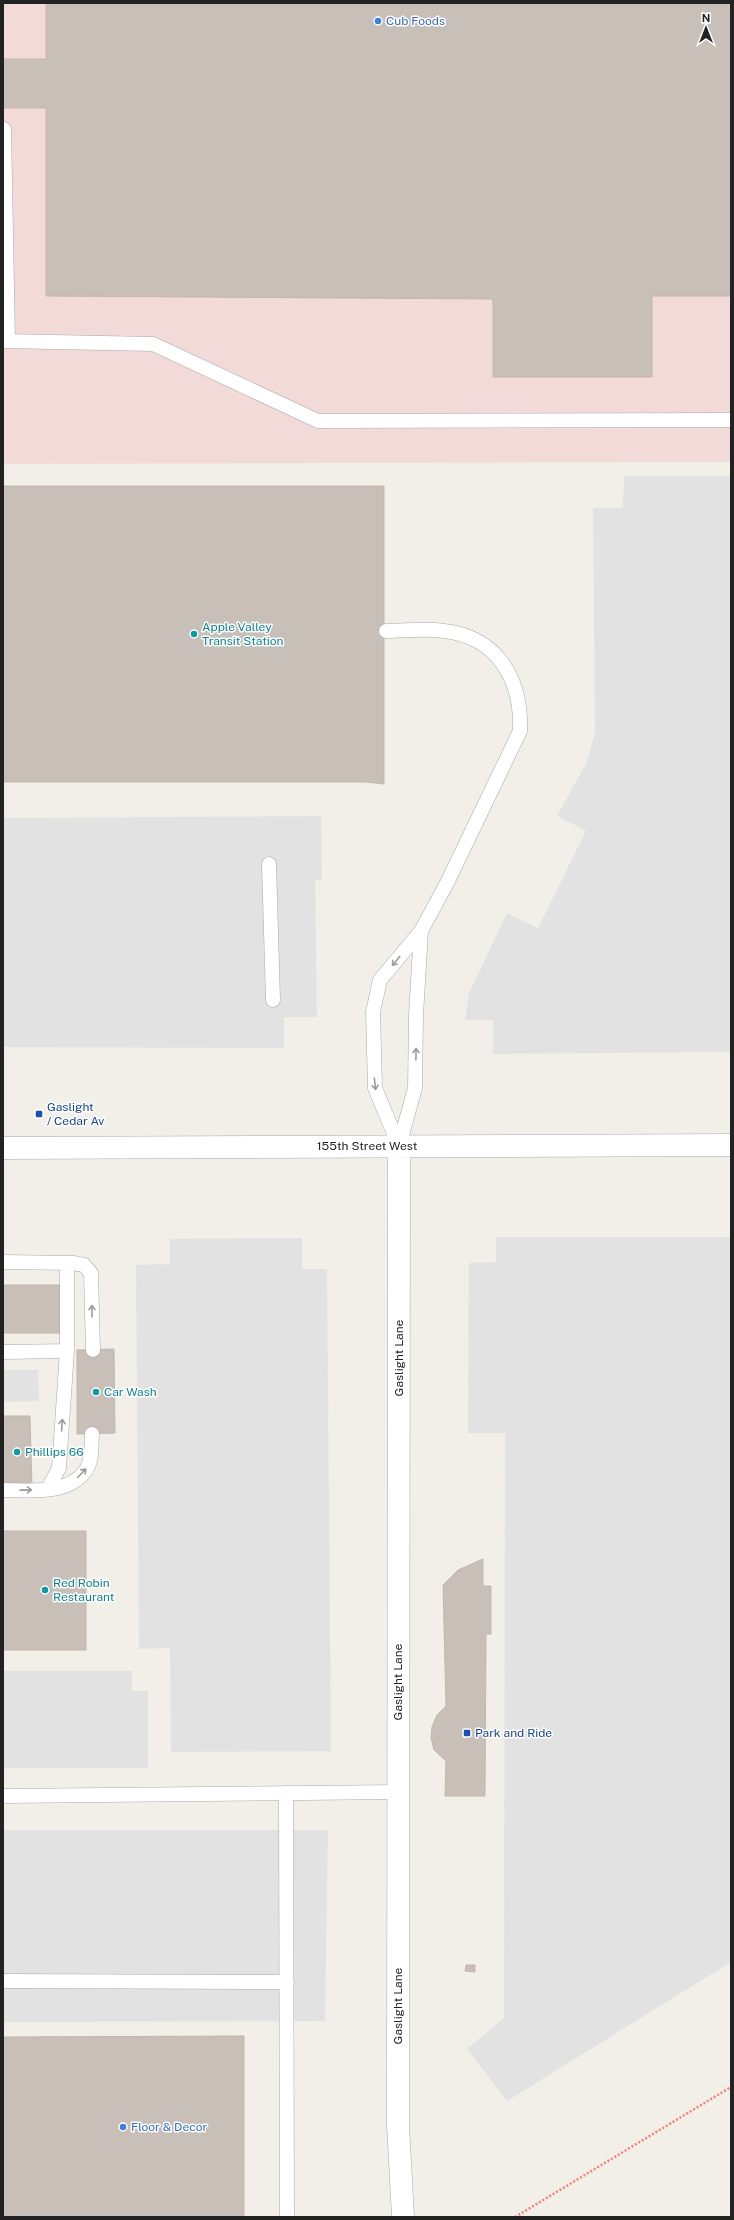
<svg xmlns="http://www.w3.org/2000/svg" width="734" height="2220" viewBox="0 0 734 2220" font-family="'Public Sans',sans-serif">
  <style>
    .commercial { fill: #f2dad9 }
    .parking { fill: #e2e2e2 }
    .building { fill: #c7bfb8; stroke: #c4b6ab }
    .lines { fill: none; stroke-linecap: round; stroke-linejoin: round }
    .service-casing { stroke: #a9a9a9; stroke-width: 15 }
    .minor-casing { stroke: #a9a9a9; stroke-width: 23 }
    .path { stroke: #fa8072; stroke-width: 2.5; stroke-dasharray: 2 2; stroke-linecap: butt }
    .service { stroke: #fff; stroke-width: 14 }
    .minor { stroke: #fff; stroke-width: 22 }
    .oneway { stroke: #9c9c9c }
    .shop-dot { fill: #3f7fe0; stroke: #fff; stroke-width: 1.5 }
    .culture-dot { fill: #0f9aa8; stroke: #fff; stroke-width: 1.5 }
    .transit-dot { fill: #1a4fb4; stroke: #fff; stroke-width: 1.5 }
    .labels { text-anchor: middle; stroke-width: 3; stroke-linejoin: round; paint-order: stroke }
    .shop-label { font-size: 12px; fill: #366cbe; stroke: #fff; text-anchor: start }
    .culture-label { font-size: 12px; fill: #0d838f; stroke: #fff; text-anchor: start }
    .transit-label { font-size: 12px; fill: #164399; stroke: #fff; text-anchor: start }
    .street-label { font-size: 12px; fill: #222; stroke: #fff }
  </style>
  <rect width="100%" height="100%" fill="#f2efe9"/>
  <path class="commercial" d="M3,3H731V462L3,464Z"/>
  <path class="parking" d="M624,476H731V1052L493,1054V1020H465L469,993L507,913L538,928L586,831L557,816L587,762L595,732L593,508H623Z
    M321,816L322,880H315L317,1017H284V1048L3,1047V818Z
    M496,1237H731V1962L507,2101L467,2049L504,2018L505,1433H468L469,1263L496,1262Z
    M302,1238V1269H327L331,1751L171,1752L170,1648L139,1649L136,1265L170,1264V1239Z
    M3,1370H38L39,1401L3,1402Z
    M3,1671H132V1691H148V1768H3Z
    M3,1830H328L325,2021L3,2022Z"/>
  <path class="building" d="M46,3H731V296H652V377H493V299L46,296V108H3V59H46Z
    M3,486H384V784L367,782H3Z
    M3,1285H62L63,1333H3Z
    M114,1349L115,1433L77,1434V1350Z
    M3,1416H30L32,1487H3Z
    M3,1531H86V1650H3Z
    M483,1559V1586H491V1634H486L485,1796H445L446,1761L434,1750L431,1738L432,1727L437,1715L446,1706L443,1585L458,1570Z
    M466,1965H475V1972L465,1971Z
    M244,2036V2217H3V2037Z"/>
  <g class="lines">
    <defs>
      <path id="service" d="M4,129L8,341
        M3,341L153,344L318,421L731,420
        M386,631C405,631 425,628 444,631C498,637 522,680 520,731L447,883L421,931L380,980L373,1012L375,1088L399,1146
        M269,864L273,1000
        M399,1146L415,1088L416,1015L421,931
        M3,1262L73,1263L84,1265L91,1273L93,1350
        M3,1352L67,1351V1263
        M48,1489L59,1468L67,1351
        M3,1490C30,1490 68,1496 86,1470C93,1460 91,1445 92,1434
        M286,1793L287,2217
        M3,1796L398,1792
        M3,1981L287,1982"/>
      <path id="minor" d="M399,1146L398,2125L403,2217
        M3,1148L731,1145"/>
    </defs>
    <use href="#service" class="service-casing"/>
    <use href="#minor" class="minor-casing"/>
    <path class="path" d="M515,2217L731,2087"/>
    <use href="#service" class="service"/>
    <use href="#minor" class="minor"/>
  </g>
  <defs><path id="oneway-shaft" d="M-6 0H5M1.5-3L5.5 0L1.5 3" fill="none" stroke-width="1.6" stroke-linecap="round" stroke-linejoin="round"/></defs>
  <g class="oneway">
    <use href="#oneway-shaft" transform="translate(396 961) rotate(129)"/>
    <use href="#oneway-shaft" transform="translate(416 1054) rotate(-89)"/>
    <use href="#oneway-shaft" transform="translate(375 1084) rotate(84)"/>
    <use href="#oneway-shaft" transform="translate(92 1311) rotate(-91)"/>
    <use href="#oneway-shaft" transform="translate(62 1425) rotate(-86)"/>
    <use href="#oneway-shaft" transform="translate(82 1473) rotate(-46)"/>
    <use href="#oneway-shaft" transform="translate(26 1490) rotate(-1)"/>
  </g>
  <g class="shop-dot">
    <circle cx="378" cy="21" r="4"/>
    <circle cx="123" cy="2127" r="4"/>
  </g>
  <g class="culture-dot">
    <circle cx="194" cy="634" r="4"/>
    <circle cx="96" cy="1392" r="4"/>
    <circle cx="17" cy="1452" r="4"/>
    <circle cx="45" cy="1590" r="4"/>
  </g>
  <g class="transit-dot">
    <rect x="35" y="1110" width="8" height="8" rx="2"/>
    <rect x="463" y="1729" width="8" height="8" rx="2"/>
  </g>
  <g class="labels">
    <g class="shop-label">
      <text x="386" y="25">Cub Foods</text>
      <text x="131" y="2131">Floor &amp; Decor</text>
    </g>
    <g class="culture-label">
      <text x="202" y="631">Apple Valley<tspan x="202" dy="14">Transit Station</tspan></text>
      <text x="104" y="1396">Car Wash</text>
      <text x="25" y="1456">Phillips 66</text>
      <text x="53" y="1587">Red Robin<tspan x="53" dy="14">Restaurant</tspan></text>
    </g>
    <g class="transit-label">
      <text x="47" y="1111">Gaslight<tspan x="47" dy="14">/ Cedar Av</tspan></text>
      <text x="475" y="1737">Park and Ride</text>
    </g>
    <g class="street-label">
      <text x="367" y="1150">155th Street West</text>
      <text transform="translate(399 1358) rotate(-90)" y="4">Gaslight Lane</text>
      <text transform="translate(398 1682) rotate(-90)" y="4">Gaslight Lane</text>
      <text transform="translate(398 2006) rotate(-90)" y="4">Gaslight Lane</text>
    </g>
  </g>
  <rect width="734" height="2220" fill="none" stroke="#222222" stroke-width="8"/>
  <g transform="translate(706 28)" stroke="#ffffff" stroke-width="3" paint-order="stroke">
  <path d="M0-3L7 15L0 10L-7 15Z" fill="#222222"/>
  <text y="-6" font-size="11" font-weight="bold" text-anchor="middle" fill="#222222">N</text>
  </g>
</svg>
